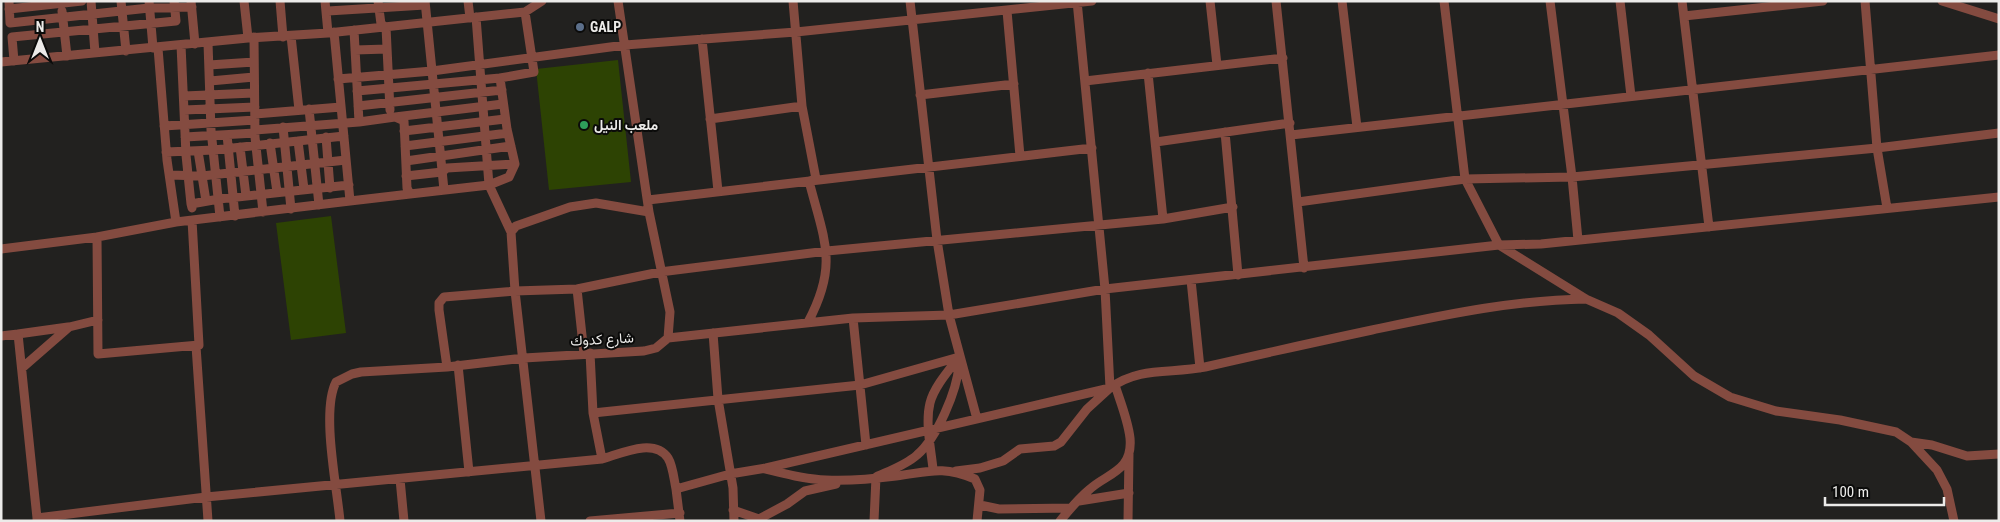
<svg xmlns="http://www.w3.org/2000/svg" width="2000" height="522" viewBox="0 0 2000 522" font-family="'Roboto Condensed',Vazirmatn,sans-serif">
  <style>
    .green { fill: #2d4303 }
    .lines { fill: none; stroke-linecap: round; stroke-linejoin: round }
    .minor { stroke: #844b40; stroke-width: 9 }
    .service-dot { fill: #5c6f8a; stroke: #0b0b0a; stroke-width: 2 }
    .leisure-dot { fill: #2e9e5b; stroke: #0b0b0a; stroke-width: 2 }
    .labels { text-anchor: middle; stroke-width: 4; stroke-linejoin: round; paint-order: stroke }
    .poi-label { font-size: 14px; font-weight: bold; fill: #ecebe9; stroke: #0b0b0a; text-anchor: start }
    .street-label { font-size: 14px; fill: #ecebe9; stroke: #0b0b0a }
  </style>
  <rect width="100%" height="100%" fill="#22211f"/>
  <path class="green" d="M618,60L631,182L549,190L536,69Z
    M331,216L346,333L291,340L276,223Z"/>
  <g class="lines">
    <path class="minor" d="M9,1L10,23L149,8L192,7
      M91,1L95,53
      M121,1L126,51
      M149,1L153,48
      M191,1L195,44
      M244,1L248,38
      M280,1L283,37
      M325,1L328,33
      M378,1L381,24L386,27L390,110
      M425,1L444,190
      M468,1L470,18
      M793,1L802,106L816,179L809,181C824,240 839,264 808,322
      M910,1L937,240L949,315L977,419
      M1210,1L1217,65
      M1276,1L1304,268
      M1342,1L1357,127
      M1444,1L1465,179L1499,245L1586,299L1618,313L1649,335L1694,376L1730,397L1776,411L1840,420L1896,432L1911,442L1937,470L1947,489L1954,521
      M1550,1L1572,177L1578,240
      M1620,1L1631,96
      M1682,1L1709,227
      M1865,1L1877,148L1887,208
      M1942,1L1999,19
      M9,9L82,1
      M62,11L67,56
      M328,11L425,5
      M1007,11L1020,156
      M1684,16L1823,1
      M476,17L489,185L511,232
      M354,30L359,122L395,117L404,121L407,188L410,194L489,185L509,177L515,164L507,129L500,78L534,72L525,12
      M291,36L299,110
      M254,37L255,137L263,212
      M702,39L718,191
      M208,43L211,130L220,217
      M181,45L186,155L191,204
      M158,48L167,160L176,222L350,201L334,32
      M355,50L387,49
      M14,61L12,37L176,21L174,1
      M1,62L248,38L328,33L525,12L542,1
      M209,65L254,62
      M1148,73L1163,219
      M338,79L432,71L625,45L796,32L1092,1
      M210,81L254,77
      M1085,81L1283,58
      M357,91L500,78
      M920,95L1014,84
      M184,96L254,93
      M358,106L502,90
      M309,109L319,205
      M184,110L255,107
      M255,114L341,107
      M395,117L503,104
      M710,119L802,106
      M164,126L255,120
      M283,127L291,209
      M255,130L359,122
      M404,131L505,119
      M1225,132L1238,275
      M227,135L235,216
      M1291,135L1999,55
      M185,137L255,133
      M326,137L330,188
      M298,141L304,189
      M1156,142L1290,123
      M270,143L277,192
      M405,146L508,133
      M240,147L246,196
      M198,151L206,201
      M166,152L214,150L344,136
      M406,161L511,146
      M170,175L202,176L346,160
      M406,176L442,172L447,168L515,164
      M648,200L1092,148
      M350,201L410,194
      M1298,202L1465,179L1572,177L1877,148L1999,133
      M192,208L191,204L219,199L349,185
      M176,222L97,237L98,354L199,345L192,220
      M1,249L97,237
      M1191,280L1200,368
      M577,289L584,354
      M853,318L866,445
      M713,333L718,399L733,488L734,521
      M18,334L68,327
      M1,336L18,334L37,518
      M668,338L853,318L949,315L1105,289L1499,245L1541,244L1999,197
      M196,346L208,521
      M590,353L593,413L602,459
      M458,365L469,472
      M447,367L439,310V303L444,297L515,291L577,289L660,272L827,251L1163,219L1233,207
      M22,368L69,327L98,320
      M593,413L860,385L959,357
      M1911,442L1932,445L1967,456L1999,454
      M765,469C785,474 805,479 826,480C849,481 873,479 896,476C929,472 941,465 975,479L980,490L977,521
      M933,469C931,449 925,423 930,403C934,387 949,370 959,357
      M956,471L980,468L1003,461L1020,449L1054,446L1061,442L1087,409L1110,388L1105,289L1077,1
      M400,479L404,521
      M676,489L680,521
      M1079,501L1129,493
      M980,505L999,509L1071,508
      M733,510L759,519
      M37,521V518L206,497L602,459C620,454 654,437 668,458C673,466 674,480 676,489L730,474L766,468L1110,388C1140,366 1171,374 1205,367C1261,354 1316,342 1372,330C1444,315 1513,300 1586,299
      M340,521C337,487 321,411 336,382L352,374L361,372L447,367L524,358L644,351L656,348L668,338L670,312L649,212L618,1
      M541,521L515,291L511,232L516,226L570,207L596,203L649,212
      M590,521L680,513
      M763,521L759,519L787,504L805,491L836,484
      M874,521L876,477C889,471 906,465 917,455C937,438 957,391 959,365
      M1060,521C1069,510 1079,498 1090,489C1108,473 1133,471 1130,438C1128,420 1120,401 1115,385
      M1128,521L1129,454"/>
  </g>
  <circle class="service-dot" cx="580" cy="27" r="5"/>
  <circle class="leisure-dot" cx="584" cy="125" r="5"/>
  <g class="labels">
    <g class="poi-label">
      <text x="590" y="32">GALP</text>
      <text x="594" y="130">ملعب النيل</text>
    </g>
    <g class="street-label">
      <text transform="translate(602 339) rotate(-3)" y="5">شارع كدوك</text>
    </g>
  </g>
  <rect width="2000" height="522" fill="none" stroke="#ecebe9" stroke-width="5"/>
  <g transform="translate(40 40)" stroke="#0b0b0a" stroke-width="4" paint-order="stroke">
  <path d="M0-4L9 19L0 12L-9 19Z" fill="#ecebe9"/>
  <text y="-8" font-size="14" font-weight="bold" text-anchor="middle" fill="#ecebe9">N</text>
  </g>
  <path d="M1825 497v8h119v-8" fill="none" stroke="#ecebe9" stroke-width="2.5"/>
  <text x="1832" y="497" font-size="15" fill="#ecebe9" stroke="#0b0b0a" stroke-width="4" paint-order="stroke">100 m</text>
</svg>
